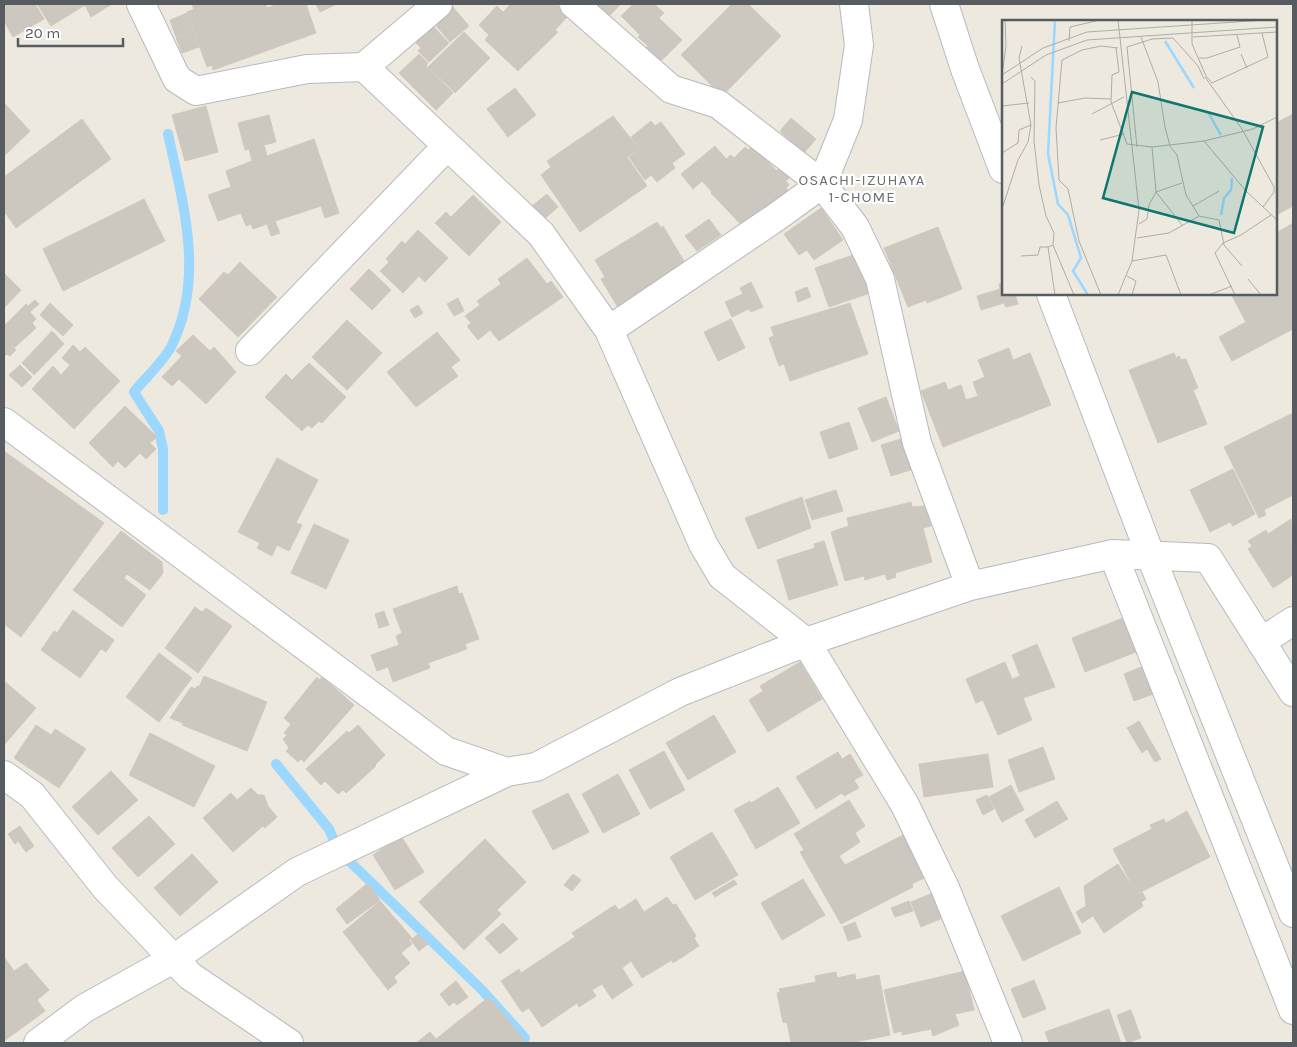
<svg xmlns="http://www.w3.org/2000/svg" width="1297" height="1047" viewBox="0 0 1297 1047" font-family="Karla,sans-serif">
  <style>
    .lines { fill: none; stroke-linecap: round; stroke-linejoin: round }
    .stream { stroke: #9bd7ff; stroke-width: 10 }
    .building { fill: #ccc7bf; stroke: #d1cabc }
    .minor-casing { stroke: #b6babf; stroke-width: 30 }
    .minor { stroke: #fff; stroke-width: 28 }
    .labels { text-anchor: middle; stroke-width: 4.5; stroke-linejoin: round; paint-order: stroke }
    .neighbourhood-label { font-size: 15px; letter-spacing: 1px; fill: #686e73; stroke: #fff }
    .inset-river { fill: none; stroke: #9bd7ff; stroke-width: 2.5 }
    .inset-road { fill: none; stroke: #acada8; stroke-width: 1 }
    .view { fill: #0f766e; fill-opacity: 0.15; stroke: #0f766e; stroke-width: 2.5 }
    .inset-edge { fill: none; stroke: #575c61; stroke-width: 2.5 }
  </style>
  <rect width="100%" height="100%" fill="#ede9de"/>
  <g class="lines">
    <path class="stream" d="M163,510V449L159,431L134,392C145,378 165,360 172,345C205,277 183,203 168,134
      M276,764L329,829L335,843L346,858L482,990L525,1038"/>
  </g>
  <path class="building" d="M4,4H35L44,19L13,37L4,21Z
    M37,4H112L91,17L85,5L51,26Z
    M195,4H266L267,8L278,4H306L316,33L213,70L212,65L207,67L187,12L194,9L192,5Z
    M316,4H337L320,12Z
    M511,4L513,6L515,4H556L568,16L555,30L558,32L518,71L485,40L489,35L479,25L497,6L503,12Z
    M595,4H621L608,17Z
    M633,4H654L664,13L659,18L682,40L659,63L645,49L648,46L638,37L640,35L621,16Z
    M732,4H748L781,36L722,96L681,55Z
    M452,6L469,26L450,42L433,22Z
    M187,13L193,31L176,37L170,20Z
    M430,23L449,43L429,62L418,51L421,48L413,40Z
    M193,31L199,47L182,53L176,38Z
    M464,32L490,58L455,93L428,67Z
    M419,54L428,63L426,66L453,93L436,110L399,73Z
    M515,88L536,115L508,137L487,109Z
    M4,103L30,131L4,156Z
    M206,106L218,152L185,161L172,115Z
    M1293,114V206L1276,215V123Z
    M269,115L276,142L264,145L267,156L314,139L339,213L325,218L321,206L275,221L280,233L271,236L267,224L253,229L251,224L246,226L241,213L218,221L208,195L231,187L226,171L252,161L249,149L245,150L238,123Z
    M613,116L639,149L627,157L647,186L580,232L541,175L551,167L547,161Z
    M791,118L816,139L804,153L780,131Z
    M82,119L111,159L16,228L4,211V177Z
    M651,121L655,126L661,122L685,154L672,163L675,168L657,182L651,175L645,180L629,157L640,149L631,137Z
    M715,146L726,159L731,155L734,158L745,147L748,150L753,146L777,171L783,164L793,174L786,181L789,185L786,188L790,193L749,233L711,193L712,192L702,181L693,189L681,174Z
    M547,194L558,207L543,220L532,206Z
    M473,195L501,222L469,256L435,223L446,212L451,217Z
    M144,199L165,241L63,291L43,249Z
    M821,208L843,240L814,260L807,250L799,255L784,234Z
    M709,219L721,235L697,251L685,236Z
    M657,222L661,228L663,226L687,266L617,306L601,279L605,277L595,260Z
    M1293,223V329L1232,361L1219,337L1246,322L1231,294H1276V233Z
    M938,227L962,289L927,303L926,300L908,307L884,248Z
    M418,230L448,258L425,282L419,276L403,293L380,271L389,262L386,259L402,241L405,244Z
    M859,253L873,292L829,307L815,268Z
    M527,258L547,284L551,281L563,297L499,341L490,330L478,340L467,326L471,323L465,316L480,305L477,301L501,284L498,279Z
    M240,262L277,297L238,337L199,299L224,272L228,275Z
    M369,269L391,290L372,310L350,289Z
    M4,273L21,290L4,308Z
    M751,282L763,307L751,312L749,309L732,317L725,302L743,294L740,288Z
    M1003,283V294H1015L1018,304L1006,307L1004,303L981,310L977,296L1000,289L999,284Z
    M807,287L811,297L798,302L795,292Z
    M458,298L464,311L454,316L447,304Z
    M35,300L39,304L30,312L36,319L32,323L36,328L14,348L16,350L10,356L7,354L4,357V326L26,304L28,306Z
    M50,303L73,325L63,336L40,315Z
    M850,303L868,354L790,381L784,364L779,366L769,338L774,336L771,327Z
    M418,305L423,313L415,318L410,310Z
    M731,319L745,348L718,361L704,332Z
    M347,320L382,353L347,390L312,357Z
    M52,331L64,344L34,375L22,363Z
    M437,332L460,360L451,367L458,376L416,407L387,372Z
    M193,335L210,351L214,347L236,372L206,404L179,379L172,386L162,377L182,356L176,351Z
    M73,345L80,352L85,347L120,381L74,429L32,389L53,366L61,375L70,365L62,358Z
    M1009,348L1013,360L1030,353L1051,405L943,447L921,391L945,382L948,390L961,385L966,400L978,396L973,382L985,377L978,360Z
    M1174,353L1176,358L1179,356L1181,360L1186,359L1198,388L1193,390L1207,424L1158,443L1129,370Z
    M309,363L346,397L322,423L319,421L312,428L308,425L302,431L265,397L286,374L292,380Z
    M20,365L32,377L22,387L9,375Z
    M886,397L899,431L872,442L858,408Z
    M125,406L157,437L150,443L156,449L146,459L140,453L125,468L118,461L113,467L89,443Z
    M1293,413V495L1264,510L1266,515L1259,518L1224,447Z
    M849,422L858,449L829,459L820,432Z
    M904,438L914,469L891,476L881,445Z
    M4,451L104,523L21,637L4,624Z
    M277,458L318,480L296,523L302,525L289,551L277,545L272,556L257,548L260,543L238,532Z
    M1233,469L1255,514L1233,526L1230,522L1210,532L1190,490Z
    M836,490L843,511L812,520L805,500Z
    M802,497L811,528L758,549L745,518Z
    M911,502L912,507L925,506L931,526L923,528L932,562L895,573L896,577L887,580L885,574L865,580L864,576L845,581L831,532L849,526L847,518Z
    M1291,519L1293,575L1273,588L1248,549L1252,546L1248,541L1266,530L1268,534Z
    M314,524L349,540L326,589L291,573Z
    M121,531L162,562L163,573L150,590L127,574L124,578L146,595L122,627L73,590Z
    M824,541L838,585L789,600L777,560L815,548L814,544Z
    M457,586L459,594L462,593L479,639L465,644L467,649L428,663L430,668L393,682L388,667L377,671L371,655L399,645L396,636L402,633L393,609Z
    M195,607L202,612L206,608L232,626L198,673L165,648Z
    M73,610L114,640L106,652L101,649L80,678L41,650L54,631L57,633Z
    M384,611L389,625L379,628L375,614Z
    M1128,616L1141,650L1085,672L1072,638Z
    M1037,644L1055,687L1023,698L1032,720L998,735L983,700L976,703L966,679L1005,662L1012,679L1020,676L1012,655Z
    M159,653L192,678L159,722L126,697Z
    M800,662L822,699L768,732L749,700L763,691L760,686Z
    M1148,664L1159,692L1134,701L1124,674Z
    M204,676L267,702L247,751L182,725L183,723L170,718L191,687L196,689L197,686L199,687Z
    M317,677L319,680L322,677L354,705L304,762L301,759L298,762L286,751L289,748L283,739L287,735L284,733L291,724L284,718Z
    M4,681L36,708L4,745Z
    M714,715L736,752L688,780L666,743Z
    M1139,721L1161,759L1155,762L1147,749L1142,753L1127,728Z
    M36,725L51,735L55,729L86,749L59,788L14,758Z
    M358,725L385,755L375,765L376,766L346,793L343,790L338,794L325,781L321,785L306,769L347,731L349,733Z
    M150,733L215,766L194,807L129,775Z
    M1043,747L1055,779L1019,792L1008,760Z
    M664,751L685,790L650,809L629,770Z
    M838,752L842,759L850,754L863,775L854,780L859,788L844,796L842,793L816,809L796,777Z
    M988,754L993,787L924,797L919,764Z
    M111,771L138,800L98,835L72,807Z
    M618,774L640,814L603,833L582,794Z
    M1011,785L1024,810L1002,822L989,797Z
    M778,787L800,823L756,849L734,810L750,801L751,803Z
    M251,788L258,795H264L268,806L277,817L265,828L263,826L233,852L203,818L231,793L237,800Z
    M568,793L589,832L553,850L532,811Z
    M987,795L994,809L983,815L976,800Z
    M849,800L865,826L855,833L860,842L839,856L845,865L905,834L926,877L912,884L913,887L841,924L800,852L804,850L794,834Z
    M1057,801L1068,819L1035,838L1025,820Z
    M1187,811L1210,857L1137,894L1113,849L1152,829L1150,825L1164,819L1166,823Z
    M149,816L175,844L138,877L112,848Z
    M20,826L34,846L26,852L18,841L15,844L8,834Z
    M712,832L738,875L695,900L670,857Z
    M401,836L424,872L395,890L373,855Z
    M485,839L526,882L497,910L501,914L464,950L419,902Z
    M192,854L218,882L180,916L154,888Z
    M1118,864L1137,894L1142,892L1146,899L1141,902L1143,906L1104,933L1093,916L1082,923L1076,912L1086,906L1084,886Z
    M573,874L581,880L572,891L564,885Z
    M803,879L825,915L782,940L761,903Z
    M734,880L737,884L715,897L712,893Z
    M368,883L380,900L347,924L336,909Z
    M1059,887L1081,933L1023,961L1001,916Z
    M935,892L945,917L921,927L911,902Z
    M667,897L673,905L676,904L696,936L694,938L699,946L673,963L672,960L642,978L631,961L622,968L633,985L612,999L602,984L592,990L596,996L579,1007L577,1003L542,1027L529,1008L522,1012L501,981L519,969L521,973L575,937L572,933L615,905L619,910L636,899L644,912Z
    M380,901L412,938L409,940L412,944L401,953L410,963L394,977L397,982L388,990L343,932Z
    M909,901L913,911L895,917L891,908Z
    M855,922L861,937L848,941L843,927Z
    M503,923L518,939L500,954L485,938Z
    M418,934L428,944L419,951L411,940Z
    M4,957L14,971L26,963L49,990L37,1000L45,1011L4,1041Z
    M965,971L974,1010L955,1014L959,1025L933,1036L931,1029L902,1035V1031L894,1033L884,990Z
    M836,972L837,978L855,974L856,980L879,975L890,1035L850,1043H791L787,1022L783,1023L777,993L780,992L779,989L816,982L815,976Z
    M1034,980L1046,1009L1023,1018L1011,989Z
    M456,981L468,997L457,1005L454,1002L449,1006L440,994Z
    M489,997L524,1040L519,1043H416L430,1032L436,1039Z
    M1109,1009L1121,1043H1049L1045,1032Z
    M1131,1010L1141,1038L1127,1043L1117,1015Z"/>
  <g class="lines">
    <defs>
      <path id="minor" d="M141,4L177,79L196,91L307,69L364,67L541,234L609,330L703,544L722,576L806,642L905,805L945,888L1008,1043
        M574,4L671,89L718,104L822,184L775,218L609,330
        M854,4L859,45L848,120L822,184L855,227L880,279L917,443L970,586
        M944,4L965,69L1003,169
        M364,67L438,4
        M1051,294L1150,554L1293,913
        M250,351L447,146
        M4,422L446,751L507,772
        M1113,554L1293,1010
        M1261,642L1293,621
        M4,775L32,795L105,887L190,976L289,1043
        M38,1043L85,1008L175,958L297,872L507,772L536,767L680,692L806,642L970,586L1113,554L1208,558L1293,692"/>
    </defs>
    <use href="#minor" class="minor-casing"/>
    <use href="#minor" class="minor"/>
  </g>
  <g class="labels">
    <g class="neighbourhood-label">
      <text x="862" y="185">OSACHI-IZUHAYA<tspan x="862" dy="17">1-CHOME</tspan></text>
    </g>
  </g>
  <g transform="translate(1002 20)">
    <rect width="275" height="275" fill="#ede9de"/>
    <path class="inset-river" d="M53,0L46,134L56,184L66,195L79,238L71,251L86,275M163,21L192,68M207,94L219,115M219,195L222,178L229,170L230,158"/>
    <path class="inset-road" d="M190,0V24L204,56L210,63L266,37L260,13M139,17L156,62L163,107L168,126L175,135L184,175L197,196L217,200L222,225L240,246M191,17L275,12M67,21L68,7L98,0M114,28L117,52L110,55L109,82L125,124L150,127L202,121L251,109L275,97M239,34L245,48M197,38H205L238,27L235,15M1,48L4,26L3,0M0,55L41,28L85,12L263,0M29,57L33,61L32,121L37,165L44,196L52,213L51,225L72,275M203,57L240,109L272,167V172L261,187M0,64L44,35L85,20L275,7M56,83L83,78L109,79M0,86L27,83M90,94L122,77M98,120L122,114M202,121L244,171L275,200M135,127L125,27L150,19L171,18L196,46L202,59M0,133L16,123L17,110L29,105M180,163L154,172L180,205M191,186L217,171M0,189L16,140L26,122L29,105L17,38L20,26M137,204L145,199L147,185L154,172L150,127M135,218L167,213L197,196M51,225L46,227L53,275M19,236L36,235L38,227H46M130,241L164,235L179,275M125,256L134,261L130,275M246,259L259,275M99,275L77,221L66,169L57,160L54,108L60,40L80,30L99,26L116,28M116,275L130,241L137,190L116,0M207,275L230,266M233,275L213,233L221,223L239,215L269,195"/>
    <path class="view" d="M130,72L261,107L232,213L101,178Z"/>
    <rect width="275" height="275" class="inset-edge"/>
  </g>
  <rect width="1297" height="1047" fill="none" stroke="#575c61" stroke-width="10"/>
  <path d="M18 38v8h105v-8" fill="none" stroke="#575c61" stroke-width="2.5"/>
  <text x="25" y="38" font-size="15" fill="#575c61" stroke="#ffffff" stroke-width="4" paint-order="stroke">20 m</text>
</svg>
